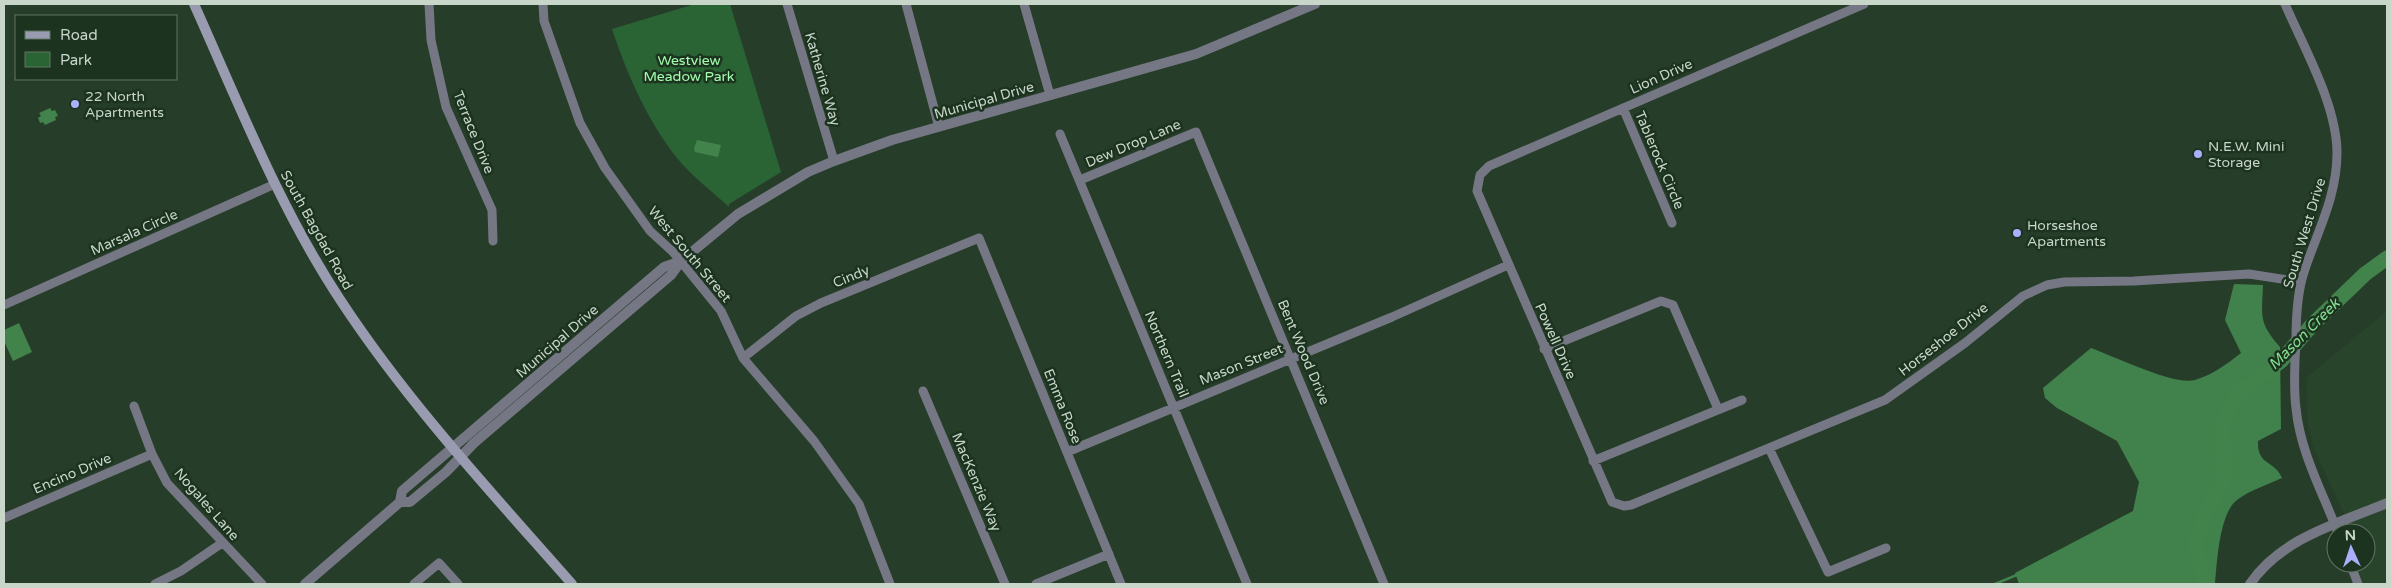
<svg xmlns="http://www.w3.org/2000/svg" width="2391" height="588" viewBox="0 0 2391 588" font-family="'Varela Round',sans-serif">
  <style>
    .built { fill: #28452b }
    .green { fill: #2a6434 }
    .forest { fill: #41814b }
    .water { fill: #42834c }
    .lines { fill: none; stroke-linecap: round; stroke-linejoin: round }
    .stream { stroke: #42834c; stroke-width: 2.5 }
    .river { stroke: #42834c; stroke-width: 15 }
    .minor { stroke: #767785; stroke-width: 9 }
    .tertiary { stroke: #767785; stroke-width: 10 }
    .secondary { stroke: #999bb0; stroke-width: 10 }
    .poi-dot { fill: #abaffb; stroke: #1c331f; stroke-width: 2 }
    .labels { text-anchor: middle; stroke-width: 5; stroke-linejoin: round; paint-order: stroke }
    .park-label { font-size: 14px; fill: #a4fdae; stroke: #1c331f }
    .street-label { font-size: 14px; fill: #c8d6c9; stroke: #1c331f }
    .poi-label { font-size: 14px; fill: #c8d6c9; stroke: #1c331f; text-anchor: start }
    .water-label { font-size: 15px; font-style: italic; fill: #87df92; stroke: #1c331f }
  </style>
  <rect width="100%" height="100%" fill="#263d29"/>
  <path class="built" d="M2387,311V584H2359L2350,563H2366V533H2338L2335,525L2344,514L2314,449L2308,427L2306,378Z"/>
  <path class="green" d="M695,4H730L781,172L729,204V207C714,193 697,180 683,165C651,129 627,75 612,29Z"/>
  <path class="forest" d="M2234,284L2263,285C2262,316 2258,322 2280,347L2281,429L2258,441C2257,466 2275,460 2282,478C2267,485 2250,490 2237,500C2219,514 2217,563 2215,584H2019L2015,573L2133,511L2139,482L2117,441L2057,408L2045,398L2043,388L2091,348C2113,356 2175,386 2195,380C2212,375 2227,364 2241,353L2225,320Z"/>
  <path class="water" d="M50,108L52,111L55,110L58,116L55,117L56,120L45,125L43,122L40,123L38,118L41,116L39,113Z
    M697,140L721,145L718,157L695,152L694,148Z
    M19,323L32,352L13,361L4,341V330Z"/>
  <g class="lines">
    <path class="stream" d="M1995,584L2102,540L2156,514L2180,491C2181,463 2204,471 2224,473"/>
    <path class="river" d="M2206,584L2195,545L2206,512L2224,480L2223,422L2237,394L2281,361L2312,325L2365,274L2387,258"/>
    <path class="minor" d="M429,4L431,40L446,107L492,210L493,241
      M543,4L544,21L580,123L605,168L650,231L673,252L721,311L743,358L814,441L859,504L890,584
      M787,4L834,161
      M906,4L939,127
      M1024,4L1050,95
      M1864,4L1489,166L1480,175L1477,191L1612,502L1624,506L1631,505L1885,400L1965,343L2023,296L2047,285L2064,282L2134,281L2249,274L2301,282
      M2285,4C2304,48 2337,105 2337,153C2337,197 2317,232 2304,272C2297,293 2296,318 2296,340C2295,362 2293,385 2296,408C2300,452 2323,493 2338,533
      M1623,108L1672,223
      M1060,134L1247,584
      M1080,180L1196,132L1384,584
      M4,305L275,184
      M1544,349L1661,301L1673,305L1718,409
      M743,358L796,316L821,303L979,238L1121,584
      M923,391L1005,584
      M134,406L152,454L167,483L262,584
      M1769,448L1828,572L1886,548
      M1067,452L1392,317L1508,265
      M1593,461L1742,400
      M4,518L152,454
      M2350,563L2358,584
      M155,584L181,571L222,543
      M414,584L439,563L458,584
      M1036,584L1109,554"/>
    <path class="tertiary" d="M400,502H410L446,472L474,443L671,275L681,261L738,214L808,172L834,161L892,140L1196,54L1315,4
      M305,584L400,502L402,491L664,267L681,261
      M2250,584C2281,538 2339,523 2387,503"/>
    <path class="secondary" d="M194,4C239,104 280,209 341,301C408,403 492,493 572,584"/>
  </g>
  <g class="poi-dot">
    <circle cx="75" cy="104" r="5"/>
    <circle cx="2198" cy="154" r="5"/>
    <circle cx="2017" cy="233" r="5"/>
  </g>
  <g class="labels">
    <g class="park-label">
      <text x="689" y="65">Westview<tspan x="689" dy="16">Meadow Park</tspan></text>
    </g>
    <g class="street-label">
      <text transform="translate(1661 76) rotate(-24)" y="5">Lion Drive</text>
      <text transform="translate(823 79) rotate(74)" y="5">Katherine Way</text>
      <text transform="translate(984 100) rotate(-16)" y="5">Municipal Drive</text>
      <text transform="translate(474 132) rotate(68)" y="5">Terrace Drive</text>
      <text transform="translate(1133 143) rotate(-23)" y="5">Dew Drop Lane</text>
      <text transform="translate(1660 160) rotate(67)" y="5">Tablerock Circle</text>
      <text transform="translate(317 230) rotate(61)" y="5">South Bagdad Road</text>
      <text transform="translate(134 232) rotate(-24)" y="5">Marsala Circle</text>
      <text transform="translate(2304 233) rotate(-73)" y="5">South West Drive</text>
      <text transform="translate(690 254) rotate(50)" y="5">West South Street</text>
      <text transform="translate(851 276) rotate(-22)" y="5">Cindy</text>
      <text transform="translate(1943 339) rotate(-38)" y="5">Horseshoe Drive</text>
      <text transform="translate(557 341) rotate(-41)" y="5">Municipal Drive</text>
      <text transform="translate(1556 341) rotate(66)" y="5">Powell Drive</text>
      <text transform="translate(1304 352) rotate(67)" y="5">Bent Wood Drive</text>
      <text transform="translate(1167 354) rotate(67)" y="5">Northern Trail</text>
      <text transform="translate(1241 364) rotate(-22)" y="5">Mason Street</text>
      <text transform="translate(1063 406) rotate(68)" y="5">Emma Rose</text>
      <text transform="translate(72 473) rotate(-23)" y="5">Encino Drive</text>
      <text transform="translate(977 482) rotate(67)" y="5">MacKenzie Way</text>
      <text transform="translate(207 504) rotate(49)" y="5">Nogales Lane</text>
    </g>
    <g class="poi-label">
      <text x="85" y="101">22 North<tspan x="85" dy="16">Apartments</tspan></text>
      <text x="2208" y="151">N.E.W. Mini<tspan x="2208" dy="16">Storage</tspan></text>
      <text x="2027" y="230">Horseshoe<tspan x="2027" dy="16">Apartments</tspan></text>
    </g>
    <g class="water-label">
      <text transform="translate(2304 334) rotate(-45)" y="5">Mason Creek</text>
    </g>
  </g>
  <rect width="2391" height="588" fill="none" stroke="#c8d6c9" stroke-width="10"/>
  <rect x="15" y="15" width="162" height="65" fill="#1c331f" stroke="#617463"/>
  <rect x="25" y="31" width="25" height="8" fill="#999bb0" stroke="#617463"/>
  <text x="60" y="40" font-size="15" fill="#c8d6c9">Road</text>
  <rect x="25" y="52" width="25" height="15" fill="#2a6434" stroke="#617463"/>
  <text x="60" y="65" font-size="15" fill="#c8d6c9">Park</text>
  <g transform="translate(2351 548) rotate(357)"><circle r="24" fill="#1c331f" stroke="#617463"/>
  <path d="M0-4L9 19L0 12L-9 19Z" fill="#abaffb"/>
  <text y="-8" font-size="14" font-weight="bold" text-anchor="middle" fill="#c8d6c9">N</text>
  </g>
</svg>
